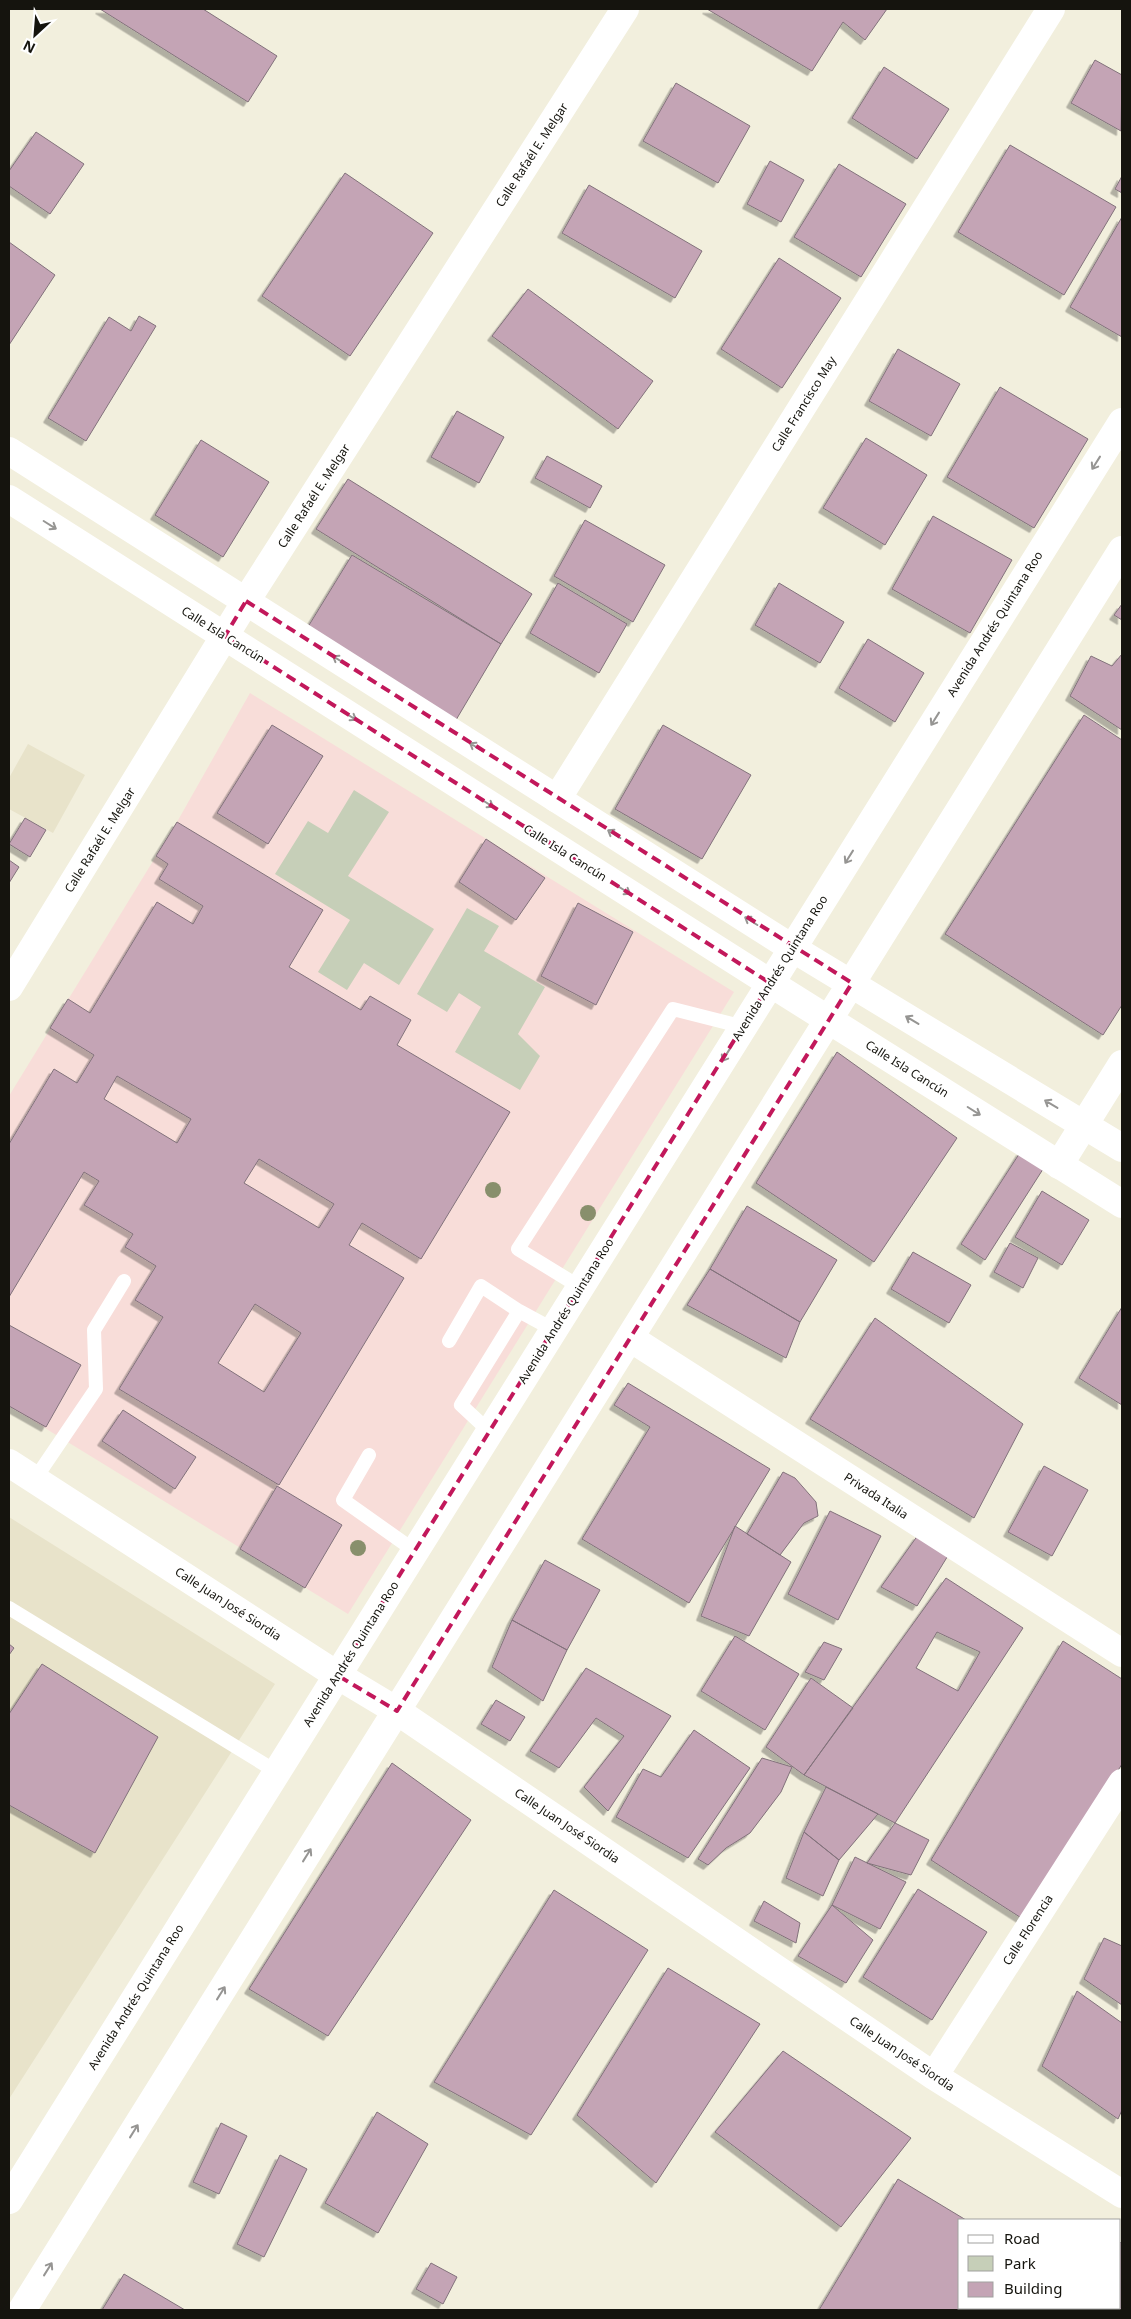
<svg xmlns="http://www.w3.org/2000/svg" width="1131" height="2319" viewBox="0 0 1131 2319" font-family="'Noto Sans',sans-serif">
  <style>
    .built { fill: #e8e3ca }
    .medical { fill: #f8ddd9 }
    .green { fill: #c6cfb8 }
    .building { fill: #c4a4b5; stroke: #82727b; fill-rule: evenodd; filter: url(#shadow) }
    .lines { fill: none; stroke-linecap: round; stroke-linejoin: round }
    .lane { stroke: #fff; stroke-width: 14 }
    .street { stroke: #fff; stroke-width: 28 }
    .secondary { stroke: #fff; stroke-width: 28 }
    .tree { fill: #888f6c }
    .oneway { stroke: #969593 }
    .marked { fill: none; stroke: #c2185b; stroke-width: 4; stroke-dasharray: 10 6; stroke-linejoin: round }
    .labels { text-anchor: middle; stroke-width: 4; stroke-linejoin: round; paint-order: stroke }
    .street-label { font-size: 12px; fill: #15140e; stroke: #fff }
  </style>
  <defs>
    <filter id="shadow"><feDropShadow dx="-4.5" dy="4.5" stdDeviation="0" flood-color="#0004"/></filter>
  </defs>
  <rect width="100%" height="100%" fill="#f2efdd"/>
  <path class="built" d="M28,744L85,775L53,833L9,809V778Z
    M9,1517L275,1684L9,2099Z"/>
  <path class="medical" d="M250,693L734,992L348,1614L9,1406V1096L177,822Z"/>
  <path class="green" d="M354,790L389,812L348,876L434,929L399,985L364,963L347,990L318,972L350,920L275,874L308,821L328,833Z
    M467,908L499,926L484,951L545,987L518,1034L540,1056L520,1090L455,1052L481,1007L459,993L447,1012L417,994Z"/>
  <path class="building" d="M100,9H203L277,56L248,102Z
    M707,9H887L865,40L843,22L812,71Z
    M1095,60L1122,75L1121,131L1071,103Z
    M884,67L949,109L917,159L852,118Z
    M676,83L750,126L718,183L643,141Z
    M36,132L84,164L50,214L9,186V171Z
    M1010,145L1116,207L1064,295L958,232Z
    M770,161L804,180L781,222L747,204Z
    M839,164L906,204L861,277L794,237Z
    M345,173L433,233L350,356L262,296Z
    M1122,176V193L1115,189Z
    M589,185L702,251L675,298L562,233Z
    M1122,217V337L1070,307Z
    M9,242L55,275L9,345Z
    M779,258L841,298L782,388L721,349Z
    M528,289L653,381L618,429L492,336Z
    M139,316L156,326L86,441L48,418L109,317L131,331Z
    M898,349L960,384L931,436L869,401Z
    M1000,387L1088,439L1034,528L947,477Z
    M457,411L504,437L479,483L431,457Z
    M866,438L927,475L885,545L823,508Z
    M201,440L269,482L223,557L155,515Z
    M547,456L602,486L590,508L535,478Z
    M348,479L532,594L501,644L316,529Z
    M933,516L1012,560L970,633L892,589Z
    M585,520L665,565L633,622L554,576Z
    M352,555L501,644L456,720L306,630Z
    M558,583L627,624L599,673L530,633Z
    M779,583L844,622L820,663L755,625Z
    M1122,604V620L1114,615Z
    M868,639L924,673L895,722L839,688Z
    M1122,654V730L1070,696L1091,656L1112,666Z
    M1084,715L1122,740V1005L1103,1035L945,934Z
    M272,725L323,756L268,844L217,813Z
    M663,725L751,775L702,859L615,809Z
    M25,818L46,830L30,857L9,844Z
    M177,822L323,910L289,967L361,1010L370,996L411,1020L397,1045L510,1112L421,1259L362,1223L349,1245L404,1278L279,1485L119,1389L163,1317L135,1300L156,1266L125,1247L133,1234L84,1205L99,1181L84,1172L9,1297V1144L54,1069L77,1083L94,1055L50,1028L68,999L90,1013L157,902L193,924L203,906L159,879L168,864L156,856ZM117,1076L191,1119L177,1143L104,1099ZM259,1159L334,1204L319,1228L244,1183ZM255,1304L301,1333L264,1392L218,1363Z
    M486,839L545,878L516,920L459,882Z
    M9,860L19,867L9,883Z
    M578,903L633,932L596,1005L541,976Z
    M837,1052L957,1138L874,1262L756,1183Z
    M1021,1151L1045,1166L985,1260L961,1244Z
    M1042,1191L1089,1220L1062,1265L1015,1237Z
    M747,1206L837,1260L800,1322L710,1269Z
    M1010,1243L1038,1258L1023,1288L994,1272Z
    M913,1252L971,1285L949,1323L891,1289Z
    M710,1269L800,1322L786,1358L687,1305Z
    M1122,1307V1405L1079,1378Z
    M875,1318L1023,1424L974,1518L810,1419Z
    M9,1325L81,1365L46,1427L9,1406Z
    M628,1383L770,1469L689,1603L582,1539L650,1427L614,1405Z
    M123,1410L196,1457L175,1489L102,1441Z
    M1044,1466L1088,1490L1052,1556L1008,1532Z
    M783,1472L795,1478L816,1502L818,1516L804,1523L780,1555L747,1534Z
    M277,1486L342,1525L305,1588L240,1549Z
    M830,1511L881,1536L838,1620L788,1594Z
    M735,1526L791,1562L749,1636L701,1616Z
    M918,1535L949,1554L917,1606L881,1587Z
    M545,1560L600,1590L567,1650L512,1620Z
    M946,1578L1023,1628L895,1823L804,1775Z
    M512,1620L567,1650L543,1701L492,1667Z
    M937,1632L980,1652L958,1691L916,1668Z
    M735,1636L799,1674L765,1730L701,1691Z
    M1063,1641L1122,1679V1764L1026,1921L931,1860Z
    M824,1642L842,1649L824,1680L805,1672Z
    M9,1644L14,1648L9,1655Z
    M42,1664L158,1737L95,1853L9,1805V1714Z
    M586,1668L671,1716L608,1811L584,1787L624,1736L596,1718L559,1768L530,1751Z
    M811,1678L853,1708L804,1775L766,1747Z
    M496,1700L525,1717L510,1741L481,1724Z
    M694,1730L750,1768L688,1858L616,1817L643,1769L661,1777Z
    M762,1758L792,1767L781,1792L750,1833L726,1848L708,1865L698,1859Z
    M392,1763L471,1820L328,2036L249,1989Z
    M826,1787L878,1814L839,1860L804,1832Z
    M895,1823L929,1840L911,1875L867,1863Z
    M804,1832L839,1860L823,1896L786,1878Z
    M855,1857L906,1882L880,1929L832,1905Z
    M918,1889L987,1932L932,2020L863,1977Z
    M554,1890L648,1950L531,2135L434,2082Z
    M764,1901L800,1923L796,1943L754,1921Z
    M832,1905L873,1940L846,1983L798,1956Z
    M1104,1938L1122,1946V2005L1084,1979Z
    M668,1968L760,2024L656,2183L577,2115Z
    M1077,1991L1122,2023V2110L1118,2119L1042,2066Z
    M783,2051L911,2138L841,2227L715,2132Z
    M377,2112L428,2144L378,2233L325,2203Z
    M221,2123L247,2136L219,2194L193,2182Z
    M280,2155L307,2169L264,2257L237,2244Z
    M898,2179L966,2220H960V2308H973L972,2310H819Z
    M1120,2242L1122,2244V2310H1080L1076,2308H1120Z
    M431,2263L457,2277L443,2304L416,2289Z
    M124,2274L185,2310H102Z"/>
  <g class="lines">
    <path class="lane" d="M580,1287L518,1249L673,1009L744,1027
      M449,1341L481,1286L519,1311L554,1330
      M490,1432L461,1405L519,1311
      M369,1455L343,1500L415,1551
      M35,1479L96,1389L94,1330L124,1281
      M9,1608L277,1772"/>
    <path class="street" d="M557,799L1051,9
      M9,987L246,601L625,9
      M1059,1165L1122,1064
      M630,1338L1122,1653
      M9,1463L337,1675L397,1711L934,2076L1122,2194
      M934,2076L1122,1783"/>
    <path class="secondary" d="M9,451L792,948L1122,1148
      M9,499L770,983L1122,1204
      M9,2200L1122,422
      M22,2310L1122,550"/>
  </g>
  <g class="tree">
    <circle cx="493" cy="1190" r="8"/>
    <circle cx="588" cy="1213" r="8"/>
    <circle cx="358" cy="1548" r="8"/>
  </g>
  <defs><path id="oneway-shaft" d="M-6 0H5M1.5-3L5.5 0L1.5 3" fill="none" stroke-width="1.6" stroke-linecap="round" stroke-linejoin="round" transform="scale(1.25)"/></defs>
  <g class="oneway">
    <use href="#oneway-shaft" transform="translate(1096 463) rotate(122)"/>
    <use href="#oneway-shaft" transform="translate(50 525) rotate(32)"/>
    <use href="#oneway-shaft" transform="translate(339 660) rotate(-148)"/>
    <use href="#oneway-shaft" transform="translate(350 716) rotate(32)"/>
    <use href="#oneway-shaft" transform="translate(935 719) rotate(122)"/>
    <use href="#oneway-shaft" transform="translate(476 747) rotate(-148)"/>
    <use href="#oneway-shaft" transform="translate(487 803) rotate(32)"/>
    <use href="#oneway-shaft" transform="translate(614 834) rotate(-148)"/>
    <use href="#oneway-shaft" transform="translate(849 857) rotate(122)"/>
    <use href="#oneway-shaft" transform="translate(624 890) rotate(32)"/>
    <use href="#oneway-shaft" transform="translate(751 921) rotate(-148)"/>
    <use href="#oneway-shaft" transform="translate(912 1020) rotate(-149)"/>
    <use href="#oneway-shaft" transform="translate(726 1055) rotate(122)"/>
    <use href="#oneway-shaft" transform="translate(1051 1104) rotate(-149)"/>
    <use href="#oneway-shaft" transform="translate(974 1111) rotate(32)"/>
    <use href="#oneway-shaft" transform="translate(307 1855) rotate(-58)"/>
    <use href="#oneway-shaft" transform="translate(221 1993) rotate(-58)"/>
    <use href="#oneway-shaft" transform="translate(134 2131) rotate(-58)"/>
    <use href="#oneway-shaft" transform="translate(48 2269) rotate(-58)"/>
  </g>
  <path class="marked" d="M246,601L852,983L397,1711L337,1675L770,983L225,636Z"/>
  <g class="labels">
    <g class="street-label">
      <text transform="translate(532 155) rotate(-57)" y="4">Calle Rafaél E. Melgar</text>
      <text transform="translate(804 404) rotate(-58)" y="4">Calle Francisco May</text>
      <text transform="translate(314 496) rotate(-57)" y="4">Calle Rafaél E. Melgar</text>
      <text transform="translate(995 624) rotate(-58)" y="4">Avenida Andrés Quintana Roo</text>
      <text transform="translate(223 635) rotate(32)" y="4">Calle Isla Cancún</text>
      <text transform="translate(100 840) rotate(-58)" y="4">Calle Rafaél E. Melgar</text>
      <text transform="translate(565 853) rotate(32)" y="4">Calle Isla Cancún</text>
      <text transform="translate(780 968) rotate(-58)" y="4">Avenida Andrés Quintana Roo</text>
      <text transform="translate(907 1069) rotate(32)" y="4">Calle Isla Cancún</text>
      <text transform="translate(566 1311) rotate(-58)" y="4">Avenida Andrés Quintana Roo</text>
      <text transform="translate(876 1496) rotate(33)" y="4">Privada Italia</text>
      <text transform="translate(228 1604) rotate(33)" y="4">Calle Juan José Siordia</text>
      <text transform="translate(351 1654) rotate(-58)" y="4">Avenida Andrés Quintana Roo</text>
      <text transform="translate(567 1826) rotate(34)" y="4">Calle Juan José Siordia</text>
      <text transform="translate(1028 1930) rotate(-57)" y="4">Calle Florencia</text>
      <text transform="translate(136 1997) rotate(-58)" y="4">Avenida Andrés Quintana Roo</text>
      <text transform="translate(902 2054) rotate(34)" y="4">Calle Juan José Siordia</text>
    </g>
  </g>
  <rect width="1131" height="2319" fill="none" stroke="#15140e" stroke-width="20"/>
  <rect x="958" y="2219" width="162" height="90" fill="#ffffff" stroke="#a1a19f"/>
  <rect x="968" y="2235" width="25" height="8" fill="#ffffff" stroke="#a1a19f"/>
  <text x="1004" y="2244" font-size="15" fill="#15140e">Road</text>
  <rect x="968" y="2256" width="25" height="15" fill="#c6cfb8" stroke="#a1a19f"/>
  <text x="1004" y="2269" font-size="15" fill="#15140e">Park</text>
  <rect x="968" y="2282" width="25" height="15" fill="#c4a4b5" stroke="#a1a19f"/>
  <text x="1004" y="2294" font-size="15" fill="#15140e">Building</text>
  <g transform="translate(35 35) rotate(206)" stroke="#ffffff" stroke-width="4" paint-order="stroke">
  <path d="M0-4L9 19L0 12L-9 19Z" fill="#15140e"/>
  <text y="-8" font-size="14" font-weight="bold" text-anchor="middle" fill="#15140e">N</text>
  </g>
</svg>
